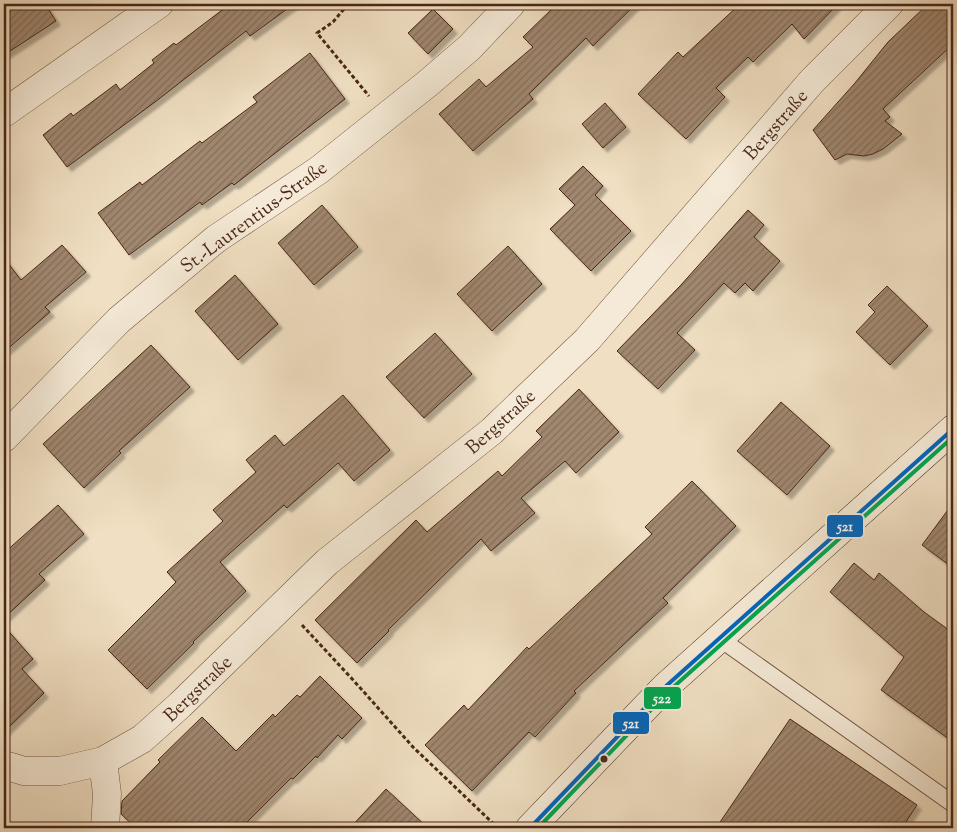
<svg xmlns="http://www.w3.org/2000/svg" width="957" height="832" viewBox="0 0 957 832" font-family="'Sorts Mill Goudy',serif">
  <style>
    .building { fill: url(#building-hatch); stroke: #492716; filter: url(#shadow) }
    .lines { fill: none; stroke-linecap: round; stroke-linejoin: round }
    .lane-casing { stroke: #735541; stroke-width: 18 }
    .street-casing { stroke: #735541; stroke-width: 29 }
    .secondary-casing { stroke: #492716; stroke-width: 29 }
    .path { stroke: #492716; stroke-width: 3; stroke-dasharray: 4 2.5; stroke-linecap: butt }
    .lane { stroke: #f5ead7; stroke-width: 16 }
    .street { stroke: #f5ead7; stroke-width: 28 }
    .secondary { stroke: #f5ead7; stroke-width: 28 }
    .bus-1-casing { stroke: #f5ead7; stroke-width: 8 }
    .bus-2-casing { stroke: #f5ead7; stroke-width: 8 }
    .bus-1 { stroke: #0065bd; stroke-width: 4 }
    .bus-2 { stroke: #00a651; stroke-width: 4 }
    .bus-dot { fill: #492716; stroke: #f5ead7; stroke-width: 2 }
    .labels { text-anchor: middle; stroke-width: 4; stroke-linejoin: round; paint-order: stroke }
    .street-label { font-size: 19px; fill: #492716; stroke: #f5ead7 }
    .line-badge { stroke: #f5ead7; stroke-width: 2 }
    .badge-label { font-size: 14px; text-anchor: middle; font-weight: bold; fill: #fff }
  </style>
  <defs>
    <pattern id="building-hatch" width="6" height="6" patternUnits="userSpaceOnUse" patternTransform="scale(1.25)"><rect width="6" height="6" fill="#a0876f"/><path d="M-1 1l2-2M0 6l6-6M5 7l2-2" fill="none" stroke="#846e5a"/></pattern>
    <filter id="shadow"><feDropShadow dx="4.5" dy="4.5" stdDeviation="1" flood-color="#0004"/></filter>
  </defs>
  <rect width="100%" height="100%" fill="#f0dfc2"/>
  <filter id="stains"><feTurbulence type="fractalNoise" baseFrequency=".004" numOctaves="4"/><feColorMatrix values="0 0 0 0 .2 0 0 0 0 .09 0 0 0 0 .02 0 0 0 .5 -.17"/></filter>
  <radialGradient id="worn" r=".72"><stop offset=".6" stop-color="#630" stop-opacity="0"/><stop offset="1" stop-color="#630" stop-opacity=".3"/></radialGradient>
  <path class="building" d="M4,4H45L56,21L4,55Z
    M230,4H294L250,36L246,31L155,102L67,167L43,135L71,113L73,116L116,84L120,90L154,63L152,60L174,43L176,45Z
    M557,4H636L593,46L586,38L529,94L533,99L473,151L439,114L479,79L486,87L533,47L523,37Z
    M740,4H838L804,39L792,24L753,62L748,57L716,88L725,97L686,139L638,94L678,52L683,57Z
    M928,4H953V44L883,109L890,117L885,121L902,134L883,149L873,154L864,156L847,154L835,160L813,130L855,83L888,42Z
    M433,9L453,29L428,54L408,33Z
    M310,53L345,99L234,185L232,183L202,205L200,202L129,255L98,213L140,182L142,185L200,141L202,143L257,102L253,97Z
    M605,103L626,127L603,148L582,124Z
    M583,166L603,186L595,195L631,231L591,271L550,229L575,205L559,189Z
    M322,205L358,247L314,285L278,243Z
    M748,210L764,225L754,237L780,261L753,291L745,283L735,293L724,283L677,333L695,350L658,389L617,351L680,286Z
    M62,245L86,272L45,307L50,312L4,352V258L21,280Z
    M508,246L542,284L492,331L457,294Z
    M235,275L278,324L238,360L195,311Z
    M887,286L928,326L890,365L856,332L875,312L868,305Z
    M435,333L472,374L424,418L386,377Z
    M151,345L190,387L119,451L121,453L84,488L43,444Z
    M579,389L619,432L576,473L565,461L521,498L535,513L491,551L481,539L388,630L389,631L357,663L315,620L416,520L427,532L498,471L502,476L542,437L536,431Z
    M343,395L390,450L354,481L338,463L287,508L284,505L220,562L246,591L193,642L194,643L147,689L108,650L176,582L167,572L223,521L213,510L256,472L246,460L275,435L284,446Z
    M781,402L830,446L787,495L737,451Z
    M692,481L736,526L663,598L668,603L574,691L576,693L535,737L529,732L472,791L425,745L464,705L468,710L527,647L529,649L652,534L645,527Z
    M953,503V568L922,545Z
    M58,505L84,534L39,574L45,580L4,618V553Z
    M854,563L874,580L879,573L924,612L953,633V742L881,690L904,657L830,592Z
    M4,626L33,659L22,669L44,693L4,732Z
    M320,676L362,718L342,739L338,735L317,758L316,756L293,779L291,778L241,828H136L121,814L122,801L160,762L158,760L202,717L236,751L273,714L275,717L297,695L300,697Z
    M790,719L917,805L902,828H716Z
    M386,789L428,828H350Z"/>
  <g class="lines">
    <defs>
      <path id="lane" d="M719,638L953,804"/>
      <path id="street" d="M4,113L159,4
        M4,438L119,320L216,239L319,170L427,84L469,48L511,4
        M103,761L107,794L105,828
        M4,765L24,771H60L103,761L142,739L180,705L327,562L492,431L587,340L812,81L889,4"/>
      <path id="secondary" d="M530,828L665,687L953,429"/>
    </defs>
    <use href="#lane" class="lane-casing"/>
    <use href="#street" class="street-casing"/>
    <use href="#secondary" class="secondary-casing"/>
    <path class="path" d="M340,4L344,9L333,22L317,33L369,96
      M302,625L354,681L413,747L498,828"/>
    <use href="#lane" class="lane"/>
    <use href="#street" class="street"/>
    <use href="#secondary" class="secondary"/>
    <defs>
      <path id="bus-1" d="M530,828L665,687L953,429"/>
      <path id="bus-2" d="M538,828L669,691L953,437"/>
    </defs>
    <use href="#bus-1" class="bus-1-casing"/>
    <use href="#bus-2" class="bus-2-casing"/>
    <use href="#bus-1" class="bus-1"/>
    <use href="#bus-2" class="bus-2"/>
  </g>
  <circle class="bus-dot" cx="604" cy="759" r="4.5"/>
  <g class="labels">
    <g class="street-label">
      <text transform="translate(775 124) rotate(-49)" y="7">Bergstraße</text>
      <text transform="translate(253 216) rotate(-36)" y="7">St.-Laurentius-Straße</text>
      <text transform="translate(500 421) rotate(-42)" y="7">Bergstraße</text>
      <text transform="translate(197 688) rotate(-44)" y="7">Bergstraße</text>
    </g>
  </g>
  <g class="line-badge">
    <rect x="826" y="514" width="38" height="24" rx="5" fill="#0065bd"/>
    <rect x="643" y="686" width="39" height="24" rx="5" fill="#00a651"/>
    <rect x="612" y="711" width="38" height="24" rx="5" fill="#0065bd"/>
  </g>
  <g class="badge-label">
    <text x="845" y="531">521</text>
    <text x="662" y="703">522</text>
    <text x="631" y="728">521</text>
  </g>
  <rect width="957" height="832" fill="none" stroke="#f0dfc2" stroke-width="20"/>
  <rect x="5" y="5" width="947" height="822" fill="none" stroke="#492716" stroke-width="2.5"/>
  <rect x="10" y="10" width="937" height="812" fill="none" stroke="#492716"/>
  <rect width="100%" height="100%" filter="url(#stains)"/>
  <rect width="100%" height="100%" fill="url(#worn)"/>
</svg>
